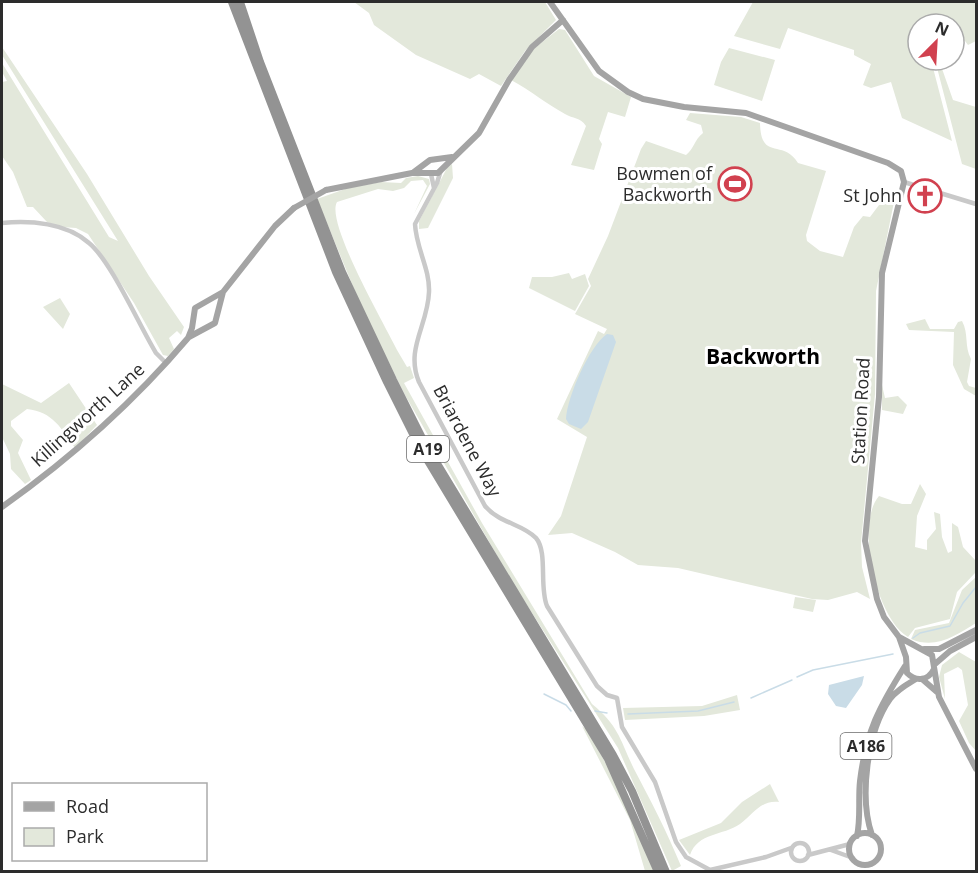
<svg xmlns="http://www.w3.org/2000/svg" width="978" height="873" viewBox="0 0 978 873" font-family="'Open Sans',sans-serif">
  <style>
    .green { fill: #e3e8db }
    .water { fill: #c9dce7 }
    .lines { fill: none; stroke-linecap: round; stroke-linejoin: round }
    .stream { stroke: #c9dce7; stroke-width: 1.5 }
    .minor { stroke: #c9c9c9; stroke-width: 4.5 }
    .major { stroke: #a4a4a4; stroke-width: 6 }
    .highway { stroke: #939393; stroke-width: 8 }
    .major-bridge { stroke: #a4a4a4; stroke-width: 6 }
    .labels { text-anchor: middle; stroke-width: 6; stroke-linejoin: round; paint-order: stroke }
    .shield { fill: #fff; stroke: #6b6b6b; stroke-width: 1.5 }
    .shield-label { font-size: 16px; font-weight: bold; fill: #2c2c2c }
    .poi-label { font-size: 18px; fill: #2c2c2c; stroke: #fff; text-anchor: end }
    .street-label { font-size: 18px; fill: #2c2c2c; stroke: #fff }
    .quarter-label { font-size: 21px; font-weight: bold; fill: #000; stroke: #fff }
  </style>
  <rect width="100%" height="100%" fill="#fff"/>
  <path class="green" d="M354,2H545L556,20L525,51L501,86L479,74L470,79L416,55L374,25L369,13Z
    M753,2H976V41L968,45L965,41L954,45V24H918V60H931L952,141L902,118L891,82L871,88L863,85L871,64L854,55V50L788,28L780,49L734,36Z
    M559,29L565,30L594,76L631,97L625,117L608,112L599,139L602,144L594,170L571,165L586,126C580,117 573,119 565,114C548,105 530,90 511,80L532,50Z
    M2,47L87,174L149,276L184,327L181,335L177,331L169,338L174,349L168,356L163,355L134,303L88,234L76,228L62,227L47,222L33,207H27L13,172L2,156V82L7,81L2,72V63L109,237L118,241L2,55Z
    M729,48L775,60L762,101L714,85L721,62Z
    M935,60H942L940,63L953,100L976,107V169L962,164Z
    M690,113L741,117L760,123C761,162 782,138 798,163L826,171L806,235L807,241L820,251L843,257L854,227L863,216L870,217L879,205L894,202L876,291L875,394L861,543L862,567L870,599L857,592L828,600L812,599L678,568L638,565L615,552L572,533L548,535L561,516L587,437L557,419L598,331L604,334L607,329L575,314L591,286L588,279L608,236L641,149L646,141L686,155C694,149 694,140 703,133L701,125L686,120Z
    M452,164L453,178L428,228L419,229V221L447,168Z
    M418,176L429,179L430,184L414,214L427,186L423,180L411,181L404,188L393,191L378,189L337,202C325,222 385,325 397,350L407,367L410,366L414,378L404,383L482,523L592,704C619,726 620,740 634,769C651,801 667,832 681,866L672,871L618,748L511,580L405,395L364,313L317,199L348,188L381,182L401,183L406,178Z
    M569,273L572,279L585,274L589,286L575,311L529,288L532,277H552Z
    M60,298L70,314L63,329L43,307Z
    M925,319L930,329H954L958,322L962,321C969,334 964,346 971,359L967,382L969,386L976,388V396L964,389L953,365L954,332L909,330L906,324Z
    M69,383L97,425L75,448C61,428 53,412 27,409L11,421V426L23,440L18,453L31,480L25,484L11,469L10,454L2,437V384L41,403Z
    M882,385L885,398L898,396L907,405L903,414L882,410Z
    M920,484L926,494L917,516L915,547L927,550V540L936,529L934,512L940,514L942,537L948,553L952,551V523L958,527L963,547L976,561V572L957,592L950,619L915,628L908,637C876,619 855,523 879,496L902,504H911Z
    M976,577V623C956,635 936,650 911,639L915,630L949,623L962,590Z
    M795,597L816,600L813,612L793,608Z
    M959,652L976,662V751L969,743L959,721L968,705L962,670L958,667L944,674L945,699L939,677L942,665Z
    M737,695L740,710L704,716L625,720L623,708L702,706Z
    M582,726L588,731L612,775L655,871H645L630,820Z
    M770,784L779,802C760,800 754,814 740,824C723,836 698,832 690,855L679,840L721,823L742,802Z"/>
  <path class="water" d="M607,334L613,335L616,342L588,422L581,429L569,424L566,419C567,398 589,346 607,334Z
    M864,676L862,685L846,708L836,706L828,694L829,685Z"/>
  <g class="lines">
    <path class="stream" d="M913,638L920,633L950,626L963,603L976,587
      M797,677L813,670L893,654
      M544,694L566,705L571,711
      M751,698L792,680
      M595,711L607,713
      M628,714L698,711L734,702"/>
    <path class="minor" d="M441,170L437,183L415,224C416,248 430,269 429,292C428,325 405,349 419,382L485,506C499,523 523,524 536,538C548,552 539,587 547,606L597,686L607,695L617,698L622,727L655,782L676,842L686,857L710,870L766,857L791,848
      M431,174L434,188
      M904,182L976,204
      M2,223C30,220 67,223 89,243C111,261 139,325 156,353L166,363
      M791 852a9 9 0 1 1 18 0a9 9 0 1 1-18 0Z
      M831,850L853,858
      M808,855L850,844"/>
    <path class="major" d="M550,2L599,71L628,92L643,99L684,107L746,113L888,163L901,171L904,182L882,273L879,397L865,541L877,599L884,617L899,637L906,657L907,673C916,682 928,681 934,669
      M414,172L430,160L452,157
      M326,190L412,173H438L479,133L509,80L532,47L563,20
      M189,337L215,323L223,292L275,226L294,208
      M2,507C71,458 133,403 188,338L192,328L195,308L223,292
      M899,637L932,655L939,697L976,769
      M924,649H939L976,630
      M935,664L950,651L976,637
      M922,679L937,692
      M849 849a16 16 0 1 1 32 0a16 16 0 1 1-32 0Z
      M872,835C859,798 867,731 890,699C897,690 906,685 916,679
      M857,836C861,818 858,799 860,781C866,732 879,707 905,666"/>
    <path class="highway" d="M232,2L336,272L387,382L419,446L608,759L658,872
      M240,2L260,62L342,272L393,380L424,442L613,755L632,791L666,872"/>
    <path class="major-bridge" d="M294,208L326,190"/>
  </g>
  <defs>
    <symbol id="stadium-ring" viewBox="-11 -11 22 22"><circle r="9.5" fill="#fff" stroke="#d1414f" stroke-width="1.5"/><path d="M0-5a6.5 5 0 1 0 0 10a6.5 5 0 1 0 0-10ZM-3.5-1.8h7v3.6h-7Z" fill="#d1414f"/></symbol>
    <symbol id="church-ring" viewBox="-11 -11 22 22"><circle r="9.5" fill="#fff" stroke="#d1414f" stroke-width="1.5"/><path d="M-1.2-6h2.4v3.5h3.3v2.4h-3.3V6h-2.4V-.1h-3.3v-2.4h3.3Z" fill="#d1414f"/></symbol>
  </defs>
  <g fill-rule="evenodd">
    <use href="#stadium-ring" x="716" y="165" width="38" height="38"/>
    <use href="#church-ring" x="906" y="177" width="38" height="38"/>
  </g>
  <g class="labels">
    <g class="shield">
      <rect x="407" y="436" width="42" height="26" rx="4.5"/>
      <rect x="840.5" y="733" width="51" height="26" rx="4.5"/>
    </g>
    <g class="shield-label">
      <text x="428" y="455">A19</text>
      <text x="866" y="752">A186</text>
    </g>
    <g class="poi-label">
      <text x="712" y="180">Bowmen of<tspan x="712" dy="21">Backworth</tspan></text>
      <text x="902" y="202">St John</text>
    </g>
    <g class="street-label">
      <text transform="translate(861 411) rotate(-87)" y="6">Station Road</text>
      <text transform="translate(88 415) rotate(-42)" y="6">Killingworth Lane</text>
      <text transform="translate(467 441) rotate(62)" y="6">Briardene Way</text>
    </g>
    <g class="quarter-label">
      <text x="763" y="364">Backworth</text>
    </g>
  </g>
  <rect width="978" height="873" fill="none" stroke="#2c2c2c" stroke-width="6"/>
  <rect x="12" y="783" width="195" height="78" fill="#ffffff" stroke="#ababab" stroke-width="1.5"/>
  <rect x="24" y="802" width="30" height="9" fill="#a4a4a4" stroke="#ababab" stroke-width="1.5"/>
  <text x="66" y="813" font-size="18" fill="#2c2c2c">Road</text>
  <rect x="24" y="828" width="30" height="18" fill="#e3e8db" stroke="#ababab" stroke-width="1.5"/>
  <text x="66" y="843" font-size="18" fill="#2c2c2c">Park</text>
  <g transform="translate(936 42) rotate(24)"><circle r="28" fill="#ffffff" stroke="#ababab" stroke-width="1.5"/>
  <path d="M0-4.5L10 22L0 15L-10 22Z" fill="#d1414f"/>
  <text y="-9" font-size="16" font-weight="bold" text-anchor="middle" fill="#2c2c2c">N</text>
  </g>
</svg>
